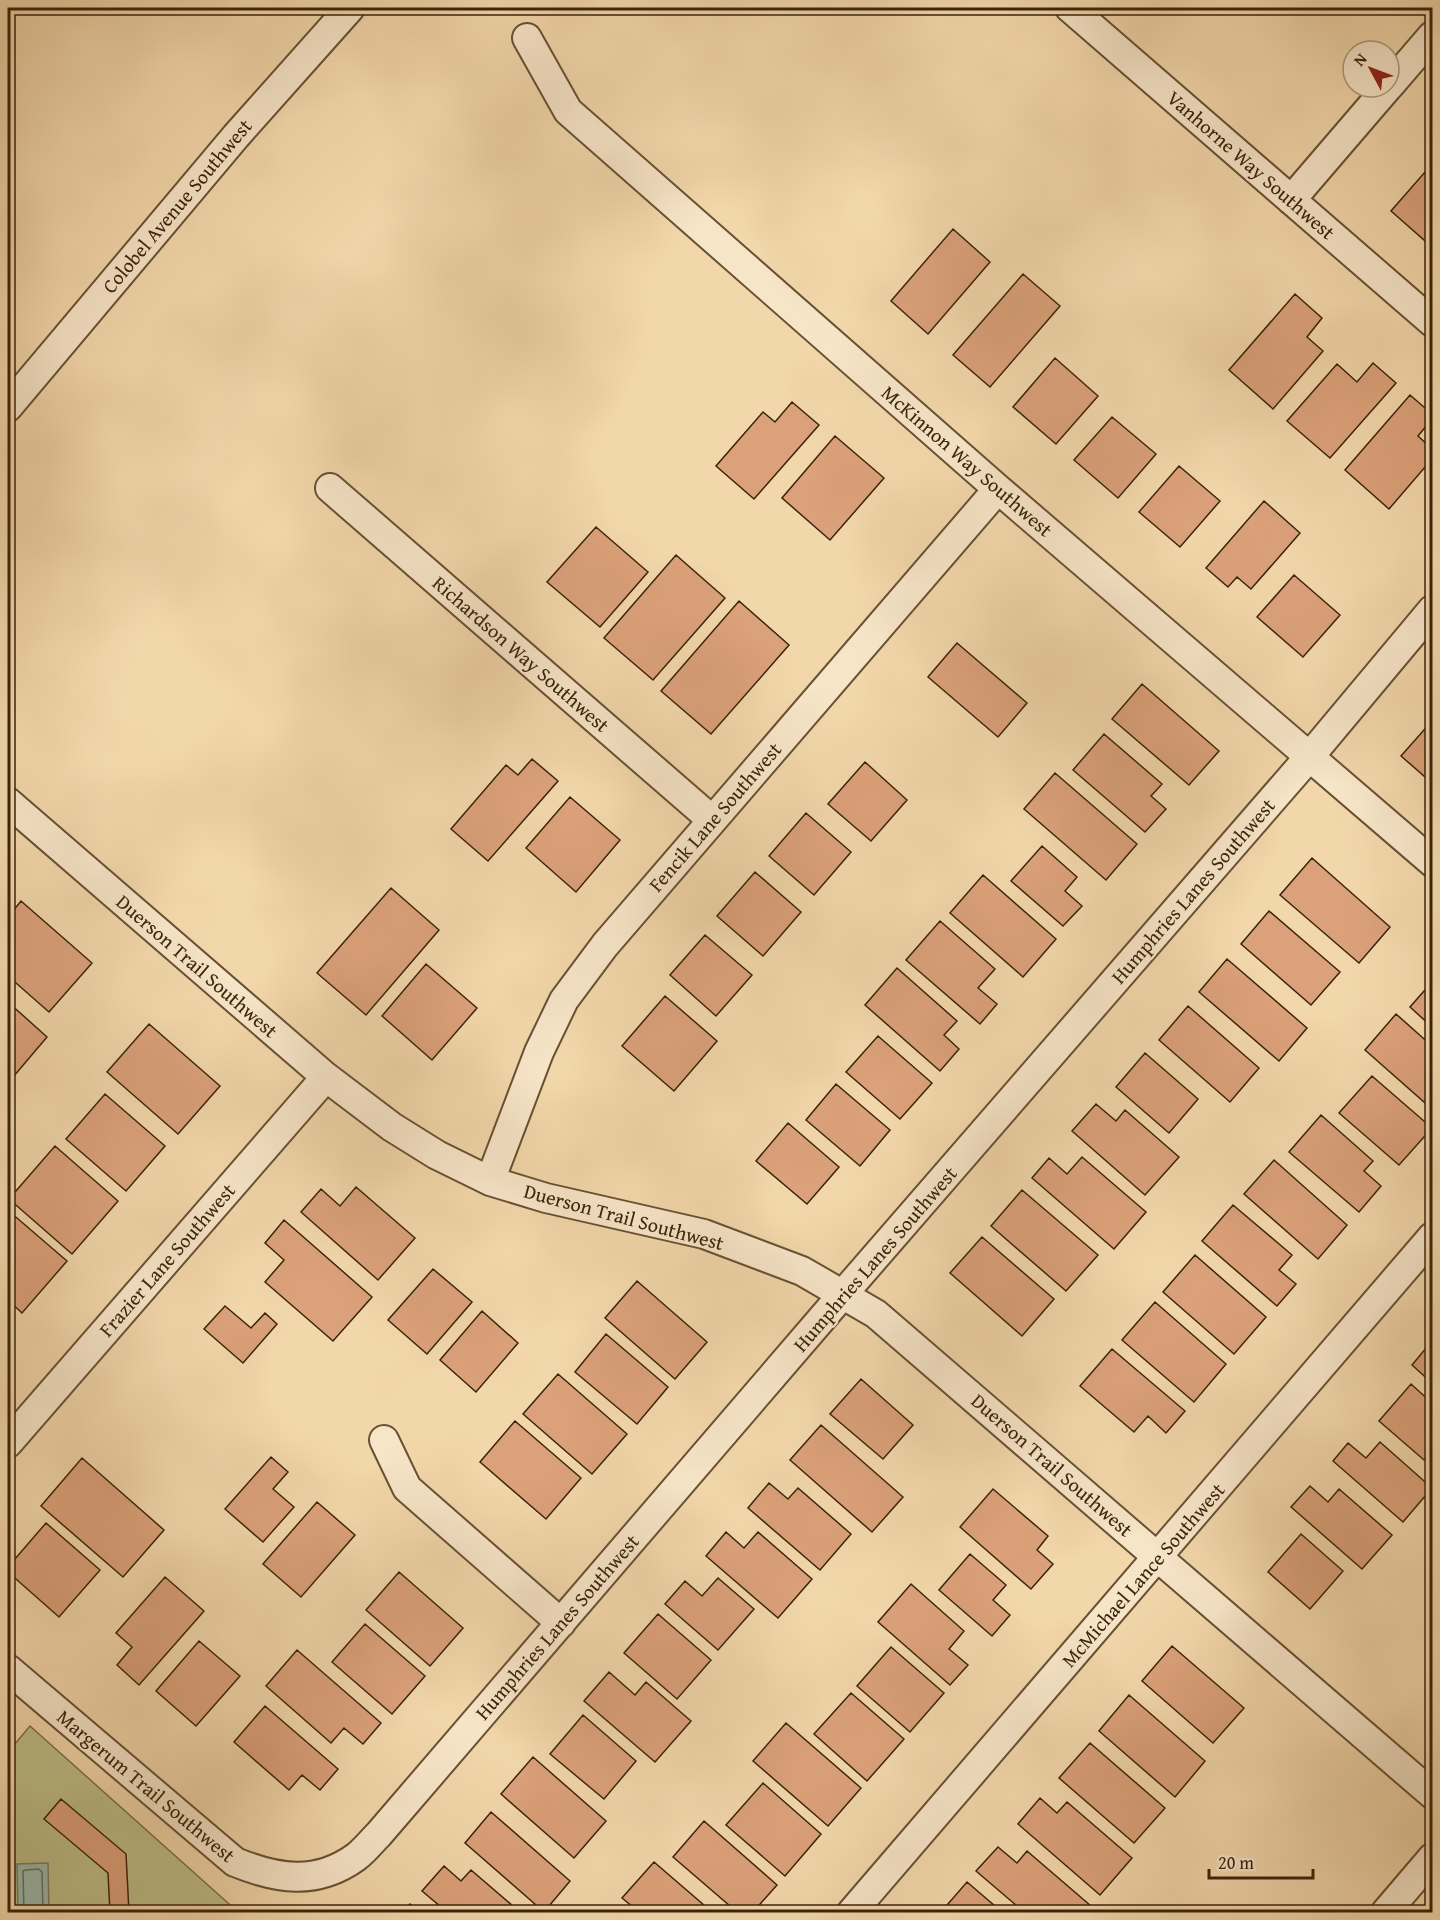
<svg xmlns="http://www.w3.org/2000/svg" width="1440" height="1920" viewBox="0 0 1440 1920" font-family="'Gentium Book Plus',serif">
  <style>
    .green { fill: #bdbd87; stroke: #7c7048; stroke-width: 1.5 }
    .water { fill: #9bb9ad; stroke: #747d6c; stroke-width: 1.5 }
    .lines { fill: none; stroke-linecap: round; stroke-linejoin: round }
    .shore { stroke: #6a6e5c; stroke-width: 1.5 }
    .building { fill: #dba17a; stroke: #3a240a; stroke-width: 1.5 }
    .street-casing { stroke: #685132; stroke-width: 32 }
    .street { stroke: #f7e5c8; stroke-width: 28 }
    .labels { text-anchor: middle; stroke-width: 4.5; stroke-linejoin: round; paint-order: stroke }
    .street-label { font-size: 20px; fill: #3a240a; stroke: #f7e5c8 }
  </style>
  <rect width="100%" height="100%" fill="#f2d7ab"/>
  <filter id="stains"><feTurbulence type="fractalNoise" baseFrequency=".00333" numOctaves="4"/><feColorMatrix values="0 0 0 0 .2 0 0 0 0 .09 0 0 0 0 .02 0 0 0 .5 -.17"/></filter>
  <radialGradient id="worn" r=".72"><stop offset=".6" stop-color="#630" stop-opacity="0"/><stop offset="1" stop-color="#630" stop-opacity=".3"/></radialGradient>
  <path class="green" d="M30,1726L238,1912H8V1752Z"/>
  <path class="water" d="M48,1863L49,1912H18L17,1864Z"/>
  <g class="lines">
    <path class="shore" d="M24,1912L23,1871L26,1870L39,1869L42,1872L43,1912"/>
  </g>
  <path class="building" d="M1425,172L1432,179V247L1391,211Z
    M953,229L990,262L928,334L891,301Z
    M1023,274L1060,306L990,387L953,355Z
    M1295,294L1322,318L1307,337L1323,351L1273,409L1229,370Z
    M1055,358L1098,396L1056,444L1013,407Z
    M1373,363L1396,383L1330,458L1287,421L1337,364L1357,382Z
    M1410,395L1432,414V419L1418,436L1432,449V459L1389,509L1345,470Z
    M792,402L819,425L754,499L716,466L763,412L775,422Z
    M1112,417L1156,454L1118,498L1074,460Z
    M835,436L884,478L830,540L782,498Z
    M1179,466L1220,501L1180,547L1139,512Z
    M1264,501L1300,533L1251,589L1237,577L1228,587L1206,568Z
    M596,527L648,572L600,627L547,582Z
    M676,555L725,598L653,680L604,638Z
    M1294,575L1340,615L1303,657L1257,617Z
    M739,601L789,645L711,734L661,691Z
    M957,643L1027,703L998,737L928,677Z
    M1142,684L1219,751L1189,785L1112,719Z
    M1431,722L1432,723V783L1401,756Z
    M1104,734L1162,784L1151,796L1166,809L1145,832L1073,770Z
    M532,759L558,781L488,861L451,829L506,765L518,775Z
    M865,762L907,800L871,841L828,804Z
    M1055,773L1137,844L1106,880L1024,809Z
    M570,797L620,840L576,892L526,848Z
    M806,813L851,852L814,895L769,856Z
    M1042,846L1077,877L1065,891L1082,906L1063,926L1011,881Z
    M1312,858L1390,927L1359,963L1280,895Z
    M755,872L801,912L763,956L717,916Z
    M983,875L1056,939L1023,977L950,913Z
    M391,888L439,930L366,1015L317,973Z
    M21,901L92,963L49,1012L8,976V917Z
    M1269,911L1340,972L1311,1005L1241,944Z
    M940,921L995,969L978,988L997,1004L980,1024L906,960Z
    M705,935L752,975L716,1016L670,975Z
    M1227,959L1307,1028L1279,1061L1199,992Z
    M426,964L477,1008L432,1060L382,1016Z
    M897,968L957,1021L944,1035L959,1049L940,1071L865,1005Z
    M1432,982V1027L1410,1007Z
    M665,996L717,1041L674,1091L622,1046Z
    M8,1002L47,1037L8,1083Z
    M1188,1006L1259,1068L1230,1102L1159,1040Z
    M1396,1014L1432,1046V1109L1365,1050Z
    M149,1024L220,1086L178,1134L107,1072Z
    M878,1036L932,1083L900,1119L846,1072Z
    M1145,1053L1198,1099L1169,1133L1116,1087Z
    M1372,1076L1432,1128L1399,1165L1339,1113Z
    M836,1084L890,1130L860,1166L806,1120Z
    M105,1094L165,1146L126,1191L66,1139Z
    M1096,1104L1116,1121L1125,1110L1179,1157L1145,1195L1072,1131Z
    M1321,1115L1373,1161L1364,1171L1381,1186L1359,1212L1289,1152Z
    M788,1123L839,1167L807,1204L756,1161Z
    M55,1146L118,1201L72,1254L9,1199Z
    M1082,1157L1146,1212L1114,1249L1032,1178L1049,1158L1067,1174Z
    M1274,1160L1347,1225L1318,1259L1244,1194Z
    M356,1187L415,1238L378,1280L301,1212L321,1189L340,1206Z
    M1022,1190L1098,1255L1066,1291L991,1226Z
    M1233,1205L1292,1255L1279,1270L1296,1284L1277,1306L1202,1241Z
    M10,1212L67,1261L22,1313L8,1300V1214Z
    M284,1220L372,1297L333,1341L265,1282L284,1260L265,1243Z
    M982,1237L1054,1299L1022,1336L950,1273Z
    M1195,1255L1266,1317L1234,1354L1163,1292Z
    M433,1269L472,1302L427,1354L388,1320Z
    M637,1281L707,1342L675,1379L605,1318Z
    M1155,1302L1226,1364L1194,1402L1122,1340Z
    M225,1306L251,1328L265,1313L277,1324L243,1363L204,1329Z
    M482,1311L518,1343L476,1392L440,1360Z
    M8,1320L14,1326L8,1334Z
    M606,1334L668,1387L637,1424L575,1372Z
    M1432,1341V1383L1412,1365Z
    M1112,1349L1185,1411L1166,1433L1148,1416L1134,1432L1080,1386Z
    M558,1374L627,1434L592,1474L523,1414Z
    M861,1379L913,1425L883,1459L830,1414Z
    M1411,1384L1432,1403V1450L1424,1460L1379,1421Z
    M515,1421L581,1478L546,1519L480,1462Z
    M821,1425L903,1497L872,1532L790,1460Z
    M1380,1442L1432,1488L1403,1522L1333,1461L1348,1443L1366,1458Z
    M271,1457L288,1472L273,1489L294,1507L263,1542L225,1509Z
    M82,1458L164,1530L123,1577L41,1506Z
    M769,1483L788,1499L798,1488L851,1534L820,1570L748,1508Z
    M1310,1486L1328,1502L1339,1489L1392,1535L1362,1569L1291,1507Z
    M993,1489L1048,1536L1037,1550L1053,1564L1031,1589L960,1527Z
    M317,1502L355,1535L301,1597L263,1564Z
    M46,1523L100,1570L59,1617L8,1572V1567Z
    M726,1532L744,1548L758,1532L812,1579L778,1618L706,1556Z
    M1301,1534L1343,1571L1310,1609L1268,1572Z
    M970,1554L1006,1585L993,1600L1010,1615L992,1636L939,1590Z
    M399,1572L463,1628L430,1666L366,1610Z
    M165,1577L204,1611L139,1685L117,1665L132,1647L116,1633Z
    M718,1578L754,1609L718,1650L665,1604L685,1581L702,1596Z
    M911,1584L964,1631L949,1649L968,1665L950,1685L878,1622Z
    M658,1614L711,1660L677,1699L624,1653Z
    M365,1624L425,1676L392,1714L332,1662Z
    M199,1641L240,1676L196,1726L156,1691Z
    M1172,1646L1244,1708L1213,1743L1142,1681Z
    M891,1647L944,1693L910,1732L857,1686Z
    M297,1650L381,1723L363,1744L344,1728L331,1743L266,1686Z
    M609,1672L635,1695L646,1682L691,1721L655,1762L584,1701Z
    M851,1693L904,1739L867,1781L814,1734Z
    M1129,1695L1205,1761L1175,1797L1099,1731Z
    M265,1706L338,1769L320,1790L302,1775L289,1790L234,1742Z
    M583,1715L636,1761L604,1799L550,1754Z
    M786,1723L861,1788L828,1826L753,1761Z
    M1090,1743L1165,1808L1134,1843L1059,1778Z
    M533,1757L606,1821L574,1858L501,1794Z
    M763,1783L821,1834L785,1876L726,1825Z
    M1040,1798L1057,1813L1067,1802L1132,1858L1100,1895L1018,1824Z
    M61,1799L126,1854L129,1912H110L108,1873L44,1819Z
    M491,1812L570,1881L544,1912L465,1843Z
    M704,1821L777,1885L753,1912H737L673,1857Z
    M998,1847L1017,1863L1027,1851L1091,1906L1085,1912H1024L976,1871Z
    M654,1862L712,1912H639L622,1898Z
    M444,1866L461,1881L471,1870L520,1912H447L422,1891Z
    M967,1882L1002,1912H941Z
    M410,1904L420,1912H402Z"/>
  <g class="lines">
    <defs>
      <path id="street" d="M1070,8L1432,322
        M527,38L568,111L998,489L1432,862
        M1389,86L1432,36
        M1291,200L1388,87
        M8,407L236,136L350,8
        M330,488L712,820
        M8,802L326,1077L392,1127L437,1155L490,1181L546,1198L704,1234L802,1271L876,1314L1432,1794
        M490,1181L539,1052L564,1000L605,945L998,489
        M384,1440L407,1488L561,1623
        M8,1443L326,1077
        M8,1669L235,1862C277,1879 316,1886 356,1857C364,1851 372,1841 379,1834L843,1294L1310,756L1432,610
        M852,1912L1432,1237
        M1386,1912L1432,1858"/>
    </defs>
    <use href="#street" class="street-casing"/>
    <use href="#street" class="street"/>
  </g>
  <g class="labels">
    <g class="street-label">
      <text transform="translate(1251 165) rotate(41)" y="7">Vanhorne Way Southwest</text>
      <text transform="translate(177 206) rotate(-50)" y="7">Colobel Avenue Southwest</text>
      <text transform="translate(967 461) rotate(41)" y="7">McKinnon Way Southwest</text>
      <text transform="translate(521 654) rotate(41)" y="7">Richardson Way Southwest</text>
      <text transform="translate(715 817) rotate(-49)" y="7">Fencik Lane Southwest</text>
      <text transform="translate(1193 891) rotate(-49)" y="7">Humphries Lanes Southwest</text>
      <text transform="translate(197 966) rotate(41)" y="7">Duerson Trail Southwest</text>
      <text transform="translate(624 1217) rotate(15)" y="7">Duerson Trail Southwest</text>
      <text transform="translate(875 1259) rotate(-49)" y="7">Humphries Lanes Southwest</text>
      <text transform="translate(167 1260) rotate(-49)" y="7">Frazier Lane Southwest</text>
      <text transform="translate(1052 1465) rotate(41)" y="7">Duerson Trail Southwest</text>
      <text transform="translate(1143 1575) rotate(-49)" y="7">McMichael Lance Southwest</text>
      <text transform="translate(557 1627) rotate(-49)" y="7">Humphries Lanes Southwest</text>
      <text transform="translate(146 1786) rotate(40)" y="7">Margerum Trail Southwest</text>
    </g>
  </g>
  <rect width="1440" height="1920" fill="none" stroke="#f2d7ab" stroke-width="30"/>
  <rect x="9" y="9" width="1422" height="1902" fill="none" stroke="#3a240a" stroke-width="3"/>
  <rect x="15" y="15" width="1410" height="1890" fill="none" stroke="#3a240a" stroke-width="1.5"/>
  <g transform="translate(1371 69) rotate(311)"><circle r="28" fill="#f7e5c8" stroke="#ab987c" stroke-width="1.5"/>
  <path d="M0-4.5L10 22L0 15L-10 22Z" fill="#8f2418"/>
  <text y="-9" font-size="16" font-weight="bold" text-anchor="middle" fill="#3a240a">N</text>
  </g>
  <path d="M1209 1869v9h104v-9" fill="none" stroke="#3a240a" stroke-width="3"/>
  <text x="1218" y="1869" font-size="18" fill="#3a240a" stroke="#f7e5c8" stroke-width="4.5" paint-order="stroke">20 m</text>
  <rect width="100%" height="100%" filter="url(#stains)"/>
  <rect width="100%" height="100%" fill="url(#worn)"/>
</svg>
